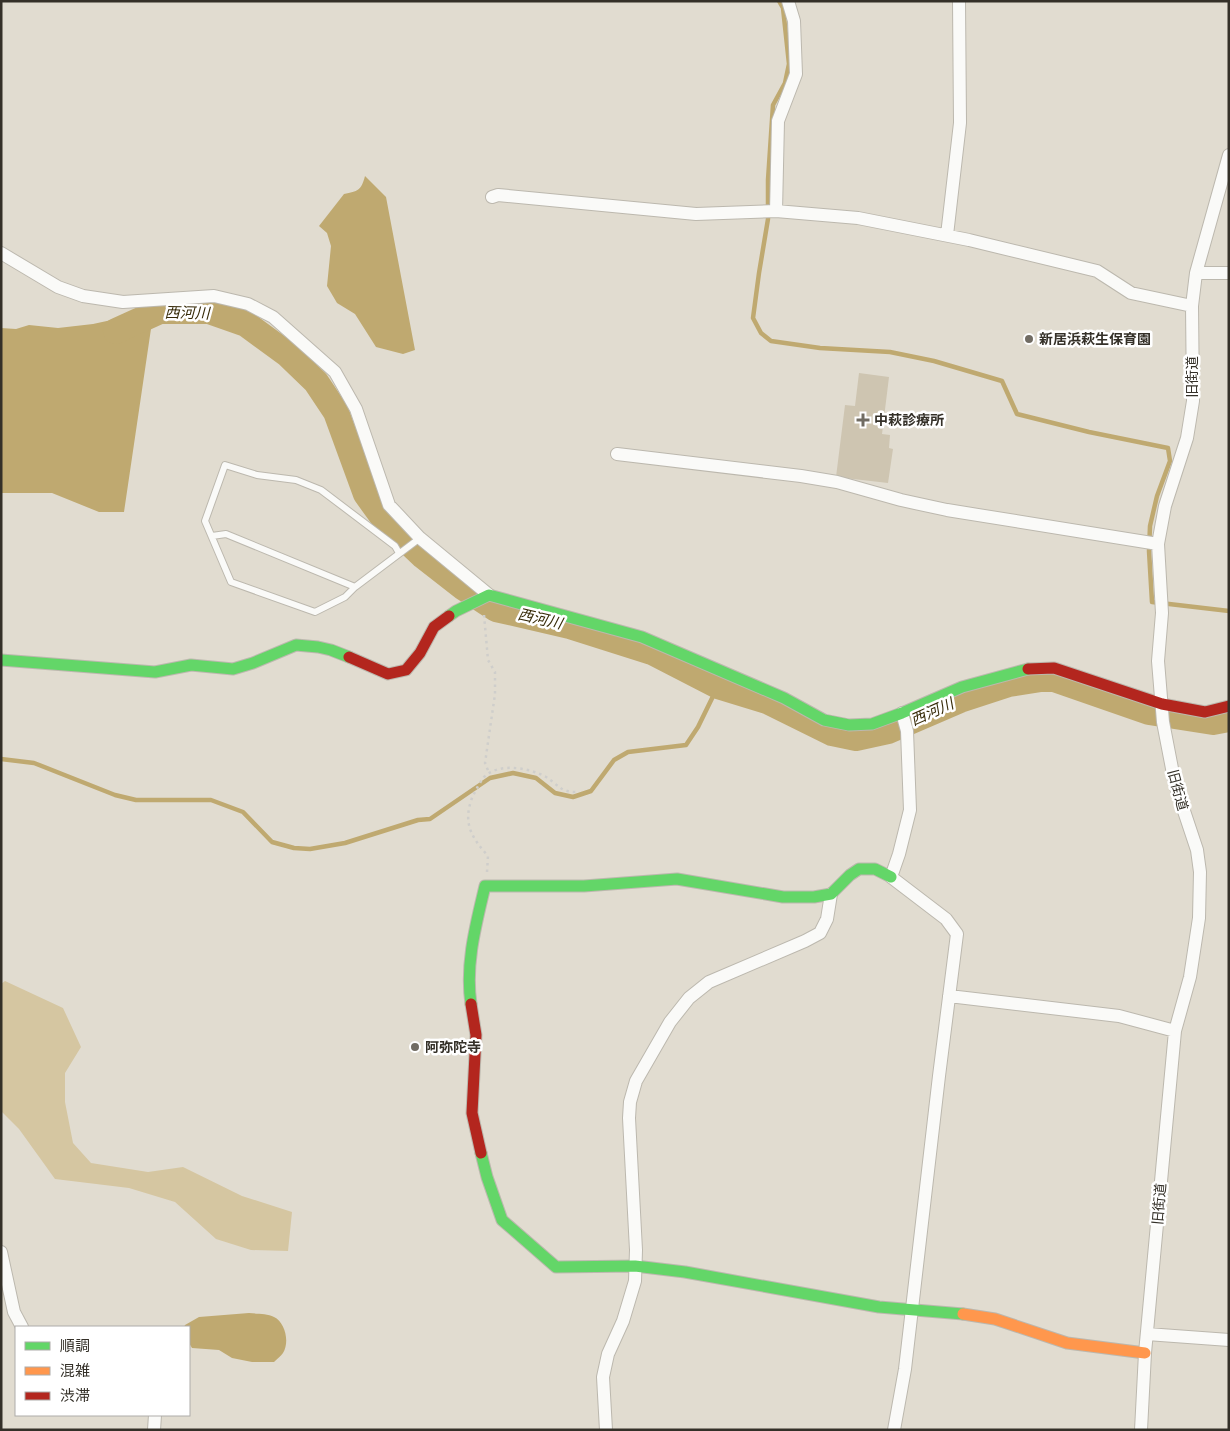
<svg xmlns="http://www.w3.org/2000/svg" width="1230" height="1431" viewBox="0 0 1230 1431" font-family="Rubik,'Noto Sans JP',sans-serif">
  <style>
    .green { fill: #d5c6a1 }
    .water { fill: #bfa970 }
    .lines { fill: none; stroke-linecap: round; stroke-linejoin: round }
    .stream { stroke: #bfa970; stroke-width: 4.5 }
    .river { stroke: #bfa970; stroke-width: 26 }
    .building { fill: #cec5b1 }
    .lane-casing { stroke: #bcb8ae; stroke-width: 8 }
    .street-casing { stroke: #bcb8ae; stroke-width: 14 }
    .fast-casing { stroke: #bcb8ae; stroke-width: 13 }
    .slow-casing { stroke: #bcb8ae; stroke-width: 13 }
    .jam-casing { stroke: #bcb8ae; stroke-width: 13 }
    .path { stroke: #cfcecb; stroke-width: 2.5; stroke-dasharray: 2.5 4; stroke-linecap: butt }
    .lane { stroke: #fafaf8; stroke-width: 6 }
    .street { stroke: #fafaf8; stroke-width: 12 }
    .fast { stroke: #63d668; stroke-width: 11 }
    .slow { stroke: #ff974d; stroke-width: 11 }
    .jam { stroke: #b3261e; stroke-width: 11 }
    .poi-dot { fill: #716c63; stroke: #fff; stroke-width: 2 }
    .labels { text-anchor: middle; stroke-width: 5; stroke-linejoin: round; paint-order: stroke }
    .poi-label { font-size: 14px; font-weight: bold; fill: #343028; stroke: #fff; text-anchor: start }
    .street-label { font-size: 14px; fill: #343028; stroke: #fff }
    .water-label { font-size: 15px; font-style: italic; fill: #362a07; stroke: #fff }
  </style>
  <rect width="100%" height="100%" fill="#e1dcd0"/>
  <path class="green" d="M5,981L63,1008L81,1047L65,1073V1102L73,1143L91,1163L148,1172L183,1167L242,1196L292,1212L288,1251L251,1250L216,1239L175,1202L129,1188L55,1179L19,1129L1,1111V984Z"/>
  <path class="water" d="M365,176L386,197L415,350L403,354L376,347L355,314L337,303L327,286L331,246L327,233L319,226L344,194C358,191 361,191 365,176Z
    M123,314L148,316L152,322L124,512H99L52,493H1V328L16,329L29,325L58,328L93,324L116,319Z
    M249,1313C257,1314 267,1313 274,1317C285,1322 290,1342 283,1353C281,1356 277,1359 274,1362H252L232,1358L219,1350L192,1348L189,1343V1327H184L185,1325L199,1317Z"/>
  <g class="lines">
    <path class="stream" d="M779,1L783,8L789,64L785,83L773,105L768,180V219L759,273L753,318L761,333L771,341L820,348L890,352L934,361L1002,381L1017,414L1089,432L1168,448L1170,461L1157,496L1150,526L1149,551L1152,602L1229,611
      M1,759L34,763L115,795L136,800H211L243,812L272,842L294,848L310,849L345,843L418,820L430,819L490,778L513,773L536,778L555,793L573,797L591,791L614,760L628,752L686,745L698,727L718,686"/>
    <path class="river" d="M116,331L160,311H209L246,324L287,354L316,382L336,412L366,494L384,519L423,556L464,588L496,609L570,626L652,652L718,686L767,701L832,733L856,738L888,731L960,700L1009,684L1041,679H1054L1149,712L1213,722L1229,719"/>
  </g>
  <path class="building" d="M859,373L889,377L882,434L890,435L889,448L893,449L888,483L836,477L845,405L855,406Z"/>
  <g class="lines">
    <defs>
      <path id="lane" d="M212,536L226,534L355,587L420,538
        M355,587L345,597L315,612L231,582L205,521L225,465L257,475L296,480L321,490L395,546L399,553"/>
      <path id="street" d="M492,197L498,195L696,214L776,211L858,218L969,240L1097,271L1131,293L1192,306
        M776,211L778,121L796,74L794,21L788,1
        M947,235L960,123L959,1
        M1,253L58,287L83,296L123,302L214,296L248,304L273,317L335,372L356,409L389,505L420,538L489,595
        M1196,273H1229
        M617,454L801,476L837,482L901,500L947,510L1158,544
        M949,996L1119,1016L1175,1031
        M1,1252L14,1312L22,1327
        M1147,1334L1229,1340
        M154,1430L155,1415
        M606,1430L603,1377L608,1354L623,1321L635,1281L636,1250L629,1118L630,1102L636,1081L670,1022L689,998L709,982L805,941L820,933L827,919L831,894
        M894,1430L905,1369L939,1076L957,934L946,919L891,877L899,854L910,810L907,731L902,713
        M1141,1430L1145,1353L1175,1031L1190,977L1199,918L1200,872L1197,850L1175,784L1163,722L1158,661L1162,613L1158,544L1165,506L1187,438L1193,401L1192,306L1196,273L1229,155"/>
      <path id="fast" d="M449,616L456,611L489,595L642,637L784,698L824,720L849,725L872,724L902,713L962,687L1028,669
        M1,660L155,672L191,665L233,669L253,663L296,645L318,647L331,650L349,657
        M471,1004C465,964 476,924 485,886H584L677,879L783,897H814L831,894L850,875L859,869H875L891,877
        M481,1153L487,1177L502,1220L556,1267L635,1266L685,1272L879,1307L963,1314"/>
      <path id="slow" d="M963,1314L995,1319L1067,1343L1145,1353"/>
      <path id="jam" d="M349,657L388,674L406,670L420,653L434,627L449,616
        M1028,669L1054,668L1162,704L1205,712L1229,706
        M471,1004L476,1035L472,1113L481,1153"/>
    </defs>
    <use href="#lane" class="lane-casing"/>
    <use href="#street" class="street-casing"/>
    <use href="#fast" class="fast-casing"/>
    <use href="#slow" class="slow-casing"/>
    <use href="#jam" class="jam-casing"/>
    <path class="path" d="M484,615L488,660L495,672V694L485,763L489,773
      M487,872L488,856C473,839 463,825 471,801C472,797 474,794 476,790C478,786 481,781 484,777C499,762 530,768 546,777C559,785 560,792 576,792"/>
    <use href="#lane" class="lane"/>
    <use href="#street" class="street"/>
    <use href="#fast" class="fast"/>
    <use href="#slow" class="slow"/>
    <use href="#jam" class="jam"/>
  </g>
  <g class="poi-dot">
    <circle cx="1029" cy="339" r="5"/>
    <path d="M860.5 412.5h5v5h5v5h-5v5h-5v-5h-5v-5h5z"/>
    <circle cx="415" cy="1047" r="5"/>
  </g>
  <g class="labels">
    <g class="poi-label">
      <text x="1039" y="344">新居浜萩生保育園</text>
      <text x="874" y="425">中萩診療所</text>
      <text x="425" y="1052">阿弥陀寺</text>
    </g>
    <g class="street-label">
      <text transform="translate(1192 377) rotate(-90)" y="5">旧街道</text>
      <text transform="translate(1178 790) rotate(75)" y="5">旧街道</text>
      <text transform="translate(1159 1204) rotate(-85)" y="5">旧街道</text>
    </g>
    <g class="water-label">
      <text transform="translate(187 313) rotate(1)" y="5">西河川</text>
      <text transform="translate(540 619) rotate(13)" y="5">西河川</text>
      <text transform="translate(932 712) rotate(-24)" y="5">西河川</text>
    </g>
  </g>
  <rect width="1230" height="1431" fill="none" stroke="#343028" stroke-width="5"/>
  <rect x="15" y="1326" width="175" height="90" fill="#ffffff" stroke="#aeaca9"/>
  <rect x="25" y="1342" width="25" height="8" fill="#63d668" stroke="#aeaca9"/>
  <text x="60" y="1351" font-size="15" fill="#343028">順調</text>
  <rect x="25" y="1367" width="25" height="8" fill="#ff974d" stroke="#aeaca9"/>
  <text x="60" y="1376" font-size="15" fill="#343028">混雑</text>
  <rect x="25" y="1392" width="25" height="8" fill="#b3261e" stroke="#aeaca9"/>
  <text x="60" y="1401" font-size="15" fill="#343028">渋滞</text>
</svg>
